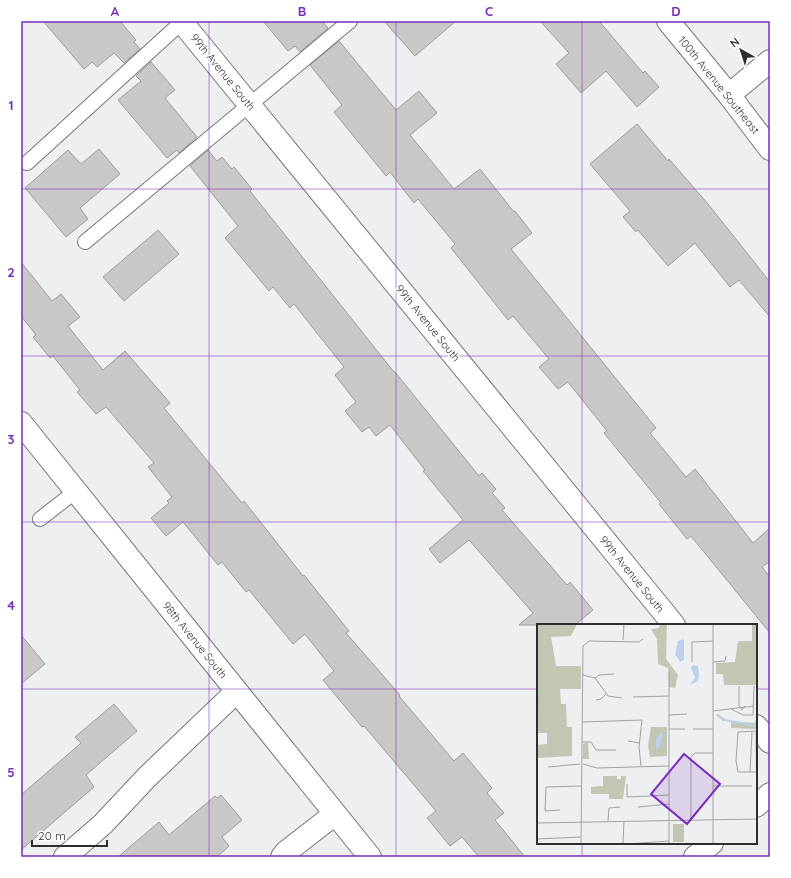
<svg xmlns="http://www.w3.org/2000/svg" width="791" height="878" viewBox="0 0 791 878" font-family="Quicksand,sans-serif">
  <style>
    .building { fill: #cac8c7; stroke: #9f9c9b }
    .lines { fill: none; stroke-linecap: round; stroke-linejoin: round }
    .lane-casing { stroke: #767779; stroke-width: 16 }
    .street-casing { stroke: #767779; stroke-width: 24 }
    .secondary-casing { stroke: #767779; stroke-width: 24 }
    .lane { stroke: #fff; stroke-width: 14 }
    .street { stroke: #fff; stroke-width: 22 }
    .secondary { stroke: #fff; stroke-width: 22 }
    .grid { fill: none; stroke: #7b2cbf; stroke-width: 1; stroke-opacity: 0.55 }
    .labels { text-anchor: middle; stroke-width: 3; stroke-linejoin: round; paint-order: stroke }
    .street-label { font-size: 11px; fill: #2e2e2f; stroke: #fff }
    .inset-river { fill: none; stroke: #bdd1ee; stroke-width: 2 }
    .inset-road { fill: none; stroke: #a1a2a3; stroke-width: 1 }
    .view { fill: #7b2cbf; fill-opacity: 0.15; stroke: #7b2cbf; stroke-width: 2 }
    .inset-edge { fill: none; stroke: #2e2e2f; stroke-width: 2 }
    .neatline { fill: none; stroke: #7b2cbf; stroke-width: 1.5 }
    .grid-label { font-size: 13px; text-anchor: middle; font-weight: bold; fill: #7b2cbf }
  </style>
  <rect width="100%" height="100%" fill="#eeeff1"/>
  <path class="building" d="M43,21H120L136,40L134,42L140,49L124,63L114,53L97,67L92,62L84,69Z
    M263,21H322L328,28L300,52L295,46L288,51Z
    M384,21H456L415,56Z
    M540,21H599L643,73L645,71L659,87L637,107L606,71L581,93L556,64L569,53Z
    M339,41L396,110L419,91L437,113L410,135L454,189L480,169L514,212L515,211L532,233L511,249L656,428L650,433L686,477L695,469L753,543L770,528V561L762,567L770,577V633L691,536L687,539L659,504L661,503L604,433L607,431L568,382L558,389L539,367L549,359L513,316L508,320L451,248L455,244L418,199L414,203L390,172L386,176L334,112L342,105L310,65Z
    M151,62L175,90L165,98L197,137L179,153L177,150L167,158L118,100L141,81L136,76Z
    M637,124L668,161L669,159L708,204L770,282V317L739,280L730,287L695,243L668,266L638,230L636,232L623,217L630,211L590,164Z
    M99,149L120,174L80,208L88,219L66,237L25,188L68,150L81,164Z
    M208,150L217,161L222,157L232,169L234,167L252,189L250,191L394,372H395L479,476L482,473L496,489L492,493L505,508L502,510L567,585L570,582L593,610L575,625H519L533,613L469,540L440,563L429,549L463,520L423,471L425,470L390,425L376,436L369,427L362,432L345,411L356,402L335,375L344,367L294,304L290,308L273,287L269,291L225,238L238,226L190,166Z
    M158,230L179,254L124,301L103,277Z
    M21,262L52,301L61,294L80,317L68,326L103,370L125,351L170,403L164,408L242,503L244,501L303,576L304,575L349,631L346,633L400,695L399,696L454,761L463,753L492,788L487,793L504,813L495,820L525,857H479L462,837L450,846L427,818L436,811L364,726L362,727L323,680L334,671L305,634L293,644L249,590L246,592L222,562L218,565L183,522L166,536L151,518L169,503L167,501L172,497L148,467L154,463L106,407L96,414L77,392L80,390L53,356L50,358L33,337L36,335L21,316Z
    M21,635L45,664L21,684Z
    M114,704L137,731L86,775L94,787L21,850V795L81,743L75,737Z
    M221,795L242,820L222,837L229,846L217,857H118L159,822L169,835L215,796L217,798Z"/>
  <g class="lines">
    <defs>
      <path id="lane" d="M27,163L182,22
        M85,242L350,21
        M40,519L76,491"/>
      <path id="street" d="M181,21L674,625
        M729,95L770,61
        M21,423L370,857
        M756,726L770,742
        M65,857L103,824L147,777L236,692
        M282,857L286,852L335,814"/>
      <path id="secondary" d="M668,21L729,95L770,149
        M756,806L770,794
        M695,857L712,843"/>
    </defs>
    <use href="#lane" class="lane-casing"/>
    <use href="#street" class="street-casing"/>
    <use href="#secondary" class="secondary-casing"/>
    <use href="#lane" class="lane"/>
    <use href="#street" class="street"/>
    <use href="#secondary" class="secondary"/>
  </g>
  <path class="grid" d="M209,21V857M396,21V857M582,21V625M21,189H770M21,356H770M21,522H770M21,689H538M756,689H770M582,843V857"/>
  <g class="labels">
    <g class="street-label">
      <text transform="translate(223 72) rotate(51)" y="4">99th Avenue South</text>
      <text transform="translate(719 85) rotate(51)" y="4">100th Avenue Southeast</text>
      <text transform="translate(428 323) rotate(51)" y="4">99th Avenue South</text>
      <text transform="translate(632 574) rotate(51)" y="4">99th Avenue South</text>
      <text transform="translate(195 640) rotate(51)" y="4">98th Avenue South</text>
    </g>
  </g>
  <g transform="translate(537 624)">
    <rect width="220" height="220" fill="#eeeff1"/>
    <path d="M0,0H40L34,12L14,13L19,42H44V65H23L24,80H29L30,103H35V132L0,134V121L10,120V109H0ZM123,0H130L129,35L141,51L138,64L132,63L131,44L121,40L120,15L114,5L122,4ZM215,0H220L219,61H187L186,50H179V39L198,38L201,17H215ZM181,90L189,96L205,98L218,99L220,94V105L194,104V97H186L179,91ZM114,103H130V132L113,133L111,122ZM51,118L52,135H46V120ZM66,152H80V155H84V152H89L86,175H72V170H54V163L66,162ZM136,200H147V218H136Z" fill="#c1c7b2"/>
    <path d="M147,15V36L143,38L138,30L141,17ZM156,41L161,42L162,51L161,57L153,61L158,53L154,44ZM126,107L125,116L122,124L119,125V115Z" fill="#bdd1ee"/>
    <path class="inset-river" d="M180,91L188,96L220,102"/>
    <path class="inset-road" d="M176,0V220M86,16L87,0M155,38V18L176,17M176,38L188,37L189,32M46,51L58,54L71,72L85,74M58,54L62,51L77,50M202,62V82L205,86L208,82M96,73L132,72M59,76L64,75L69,70M194,85L206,91H216L217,62M176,87L217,82M132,91L150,90M45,98L105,96L102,123L104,142M132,105H148M156,105H176M219,108L220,195M0,110L1,72M91,117L103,119M45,118H54L59,126H79M46,140L60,144L132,142M11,143L43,140M213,148L215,108M219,148H201L199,137L201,108L220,107M90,160V173L132,171M176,162H215M101,183L132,180M23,186L8,187L9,163L44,162M154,195V133L158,129H176M71,197L72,184L83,183M0,199L220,195M0,215L44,213M86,219L87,197M44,220L46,22L52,17L102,18L106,15M44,220H87M89,220L132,217M132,220V48"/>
    <path class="view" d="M147,130L183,160L150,200L114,170Z"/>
    <rect width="220" height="220" class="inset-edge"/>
  </g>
  <rect width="791" height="878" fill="none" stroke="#ffffff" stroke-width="44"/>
  <g transform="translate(741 50) rotate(321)" stroke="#ffffff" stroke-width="3" paint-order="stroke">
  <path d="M0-3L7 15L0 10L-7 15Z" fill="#2e2e2f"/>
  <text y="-6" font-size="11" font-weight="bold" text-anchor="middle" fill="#2e2e2f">N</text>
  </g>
  <path d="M32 840v6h75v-6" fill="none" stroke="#2e2e2f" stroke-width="2"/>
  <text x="38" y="840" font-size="12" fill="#2e2e2f" stroke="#ffffff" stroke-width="3" paint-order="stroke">20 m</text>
  <rect x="22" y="22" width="747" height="834" class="neatline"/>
  <g class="grid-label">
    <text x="115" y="16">A</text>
    <text x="302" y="16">B</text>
    <text x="489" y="16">C</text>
    <text x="676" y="16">D</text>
    <text x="11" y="110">1</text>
    <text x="11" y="277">2</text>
    <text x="11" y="444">3</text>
    <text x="11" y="610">4</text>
    <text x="11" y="777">5</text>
  </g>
</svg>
